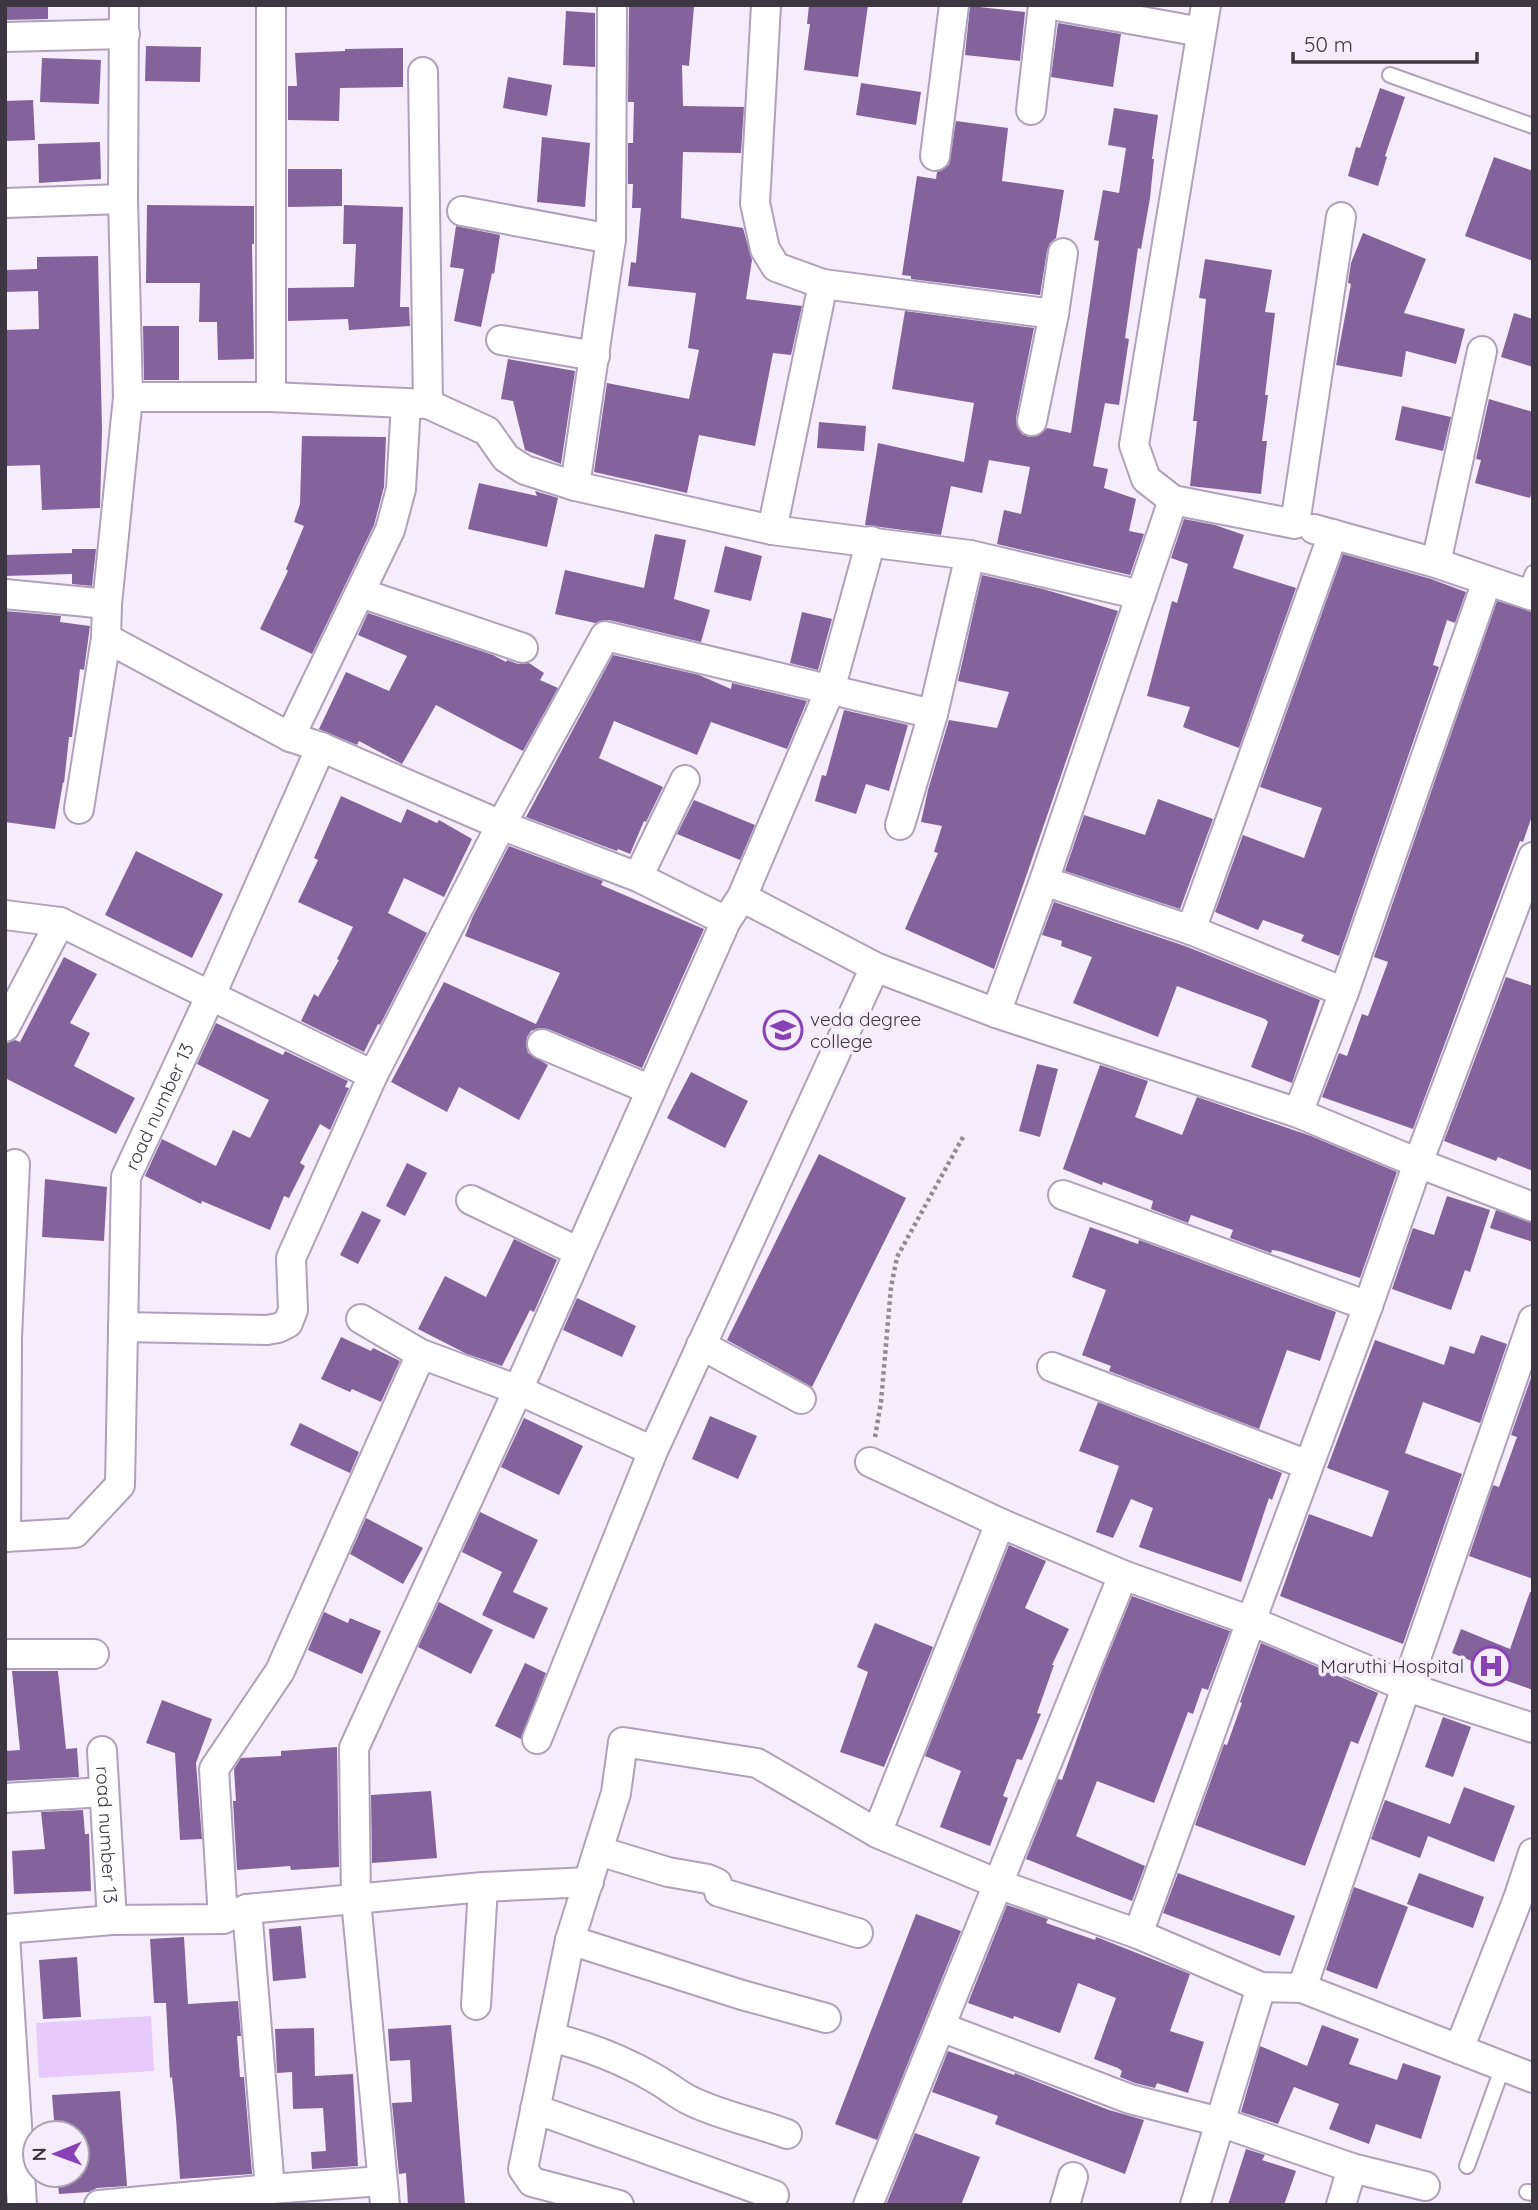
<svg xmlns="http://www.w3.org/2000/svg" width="1538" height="2210" viewBox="0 0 1538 2210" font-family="Quicksand,sans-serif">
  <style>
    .green { fill: #e6cbfa }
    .building { fill: #84639d }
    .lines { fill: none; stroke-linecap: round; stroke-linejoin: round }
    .lane-casing { stroke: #afa1ba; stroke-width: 18 }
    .street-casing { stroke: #afa1ba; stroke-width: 32 }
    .path { stroke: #908996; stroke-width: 4.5; stroke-dasharray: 3.5 3.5; stroke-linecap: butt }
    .lane { stroke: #fff; stroke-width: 14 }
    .street { stroke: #fff; stroke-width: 28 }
    .labels { text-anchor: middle; stroke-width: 7; stroke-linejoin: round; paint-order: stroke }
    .poi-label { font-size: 19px; fill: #3c3640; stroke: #f5ecfc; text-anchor: start }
    .street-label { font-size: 19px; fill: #3c3640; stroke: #f5ecfc }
  </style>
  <rect width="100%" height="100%" fill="#f5ecfc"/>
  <path class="green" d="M151,2016L154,2071L39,2078L36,2023Z"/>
  <path class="building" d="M5,5H48V19L5,20Z
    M629,5L694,6L689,66L682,65L683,106L744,107L741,153L683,152L681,218L743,228L752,260L746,299L802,306L791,355L773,353L755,446L699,435L687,493L594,472L607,383L689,399L699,350L688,348L696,293L628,286L631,262L636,263L641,208H632L633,184H628V143H633L634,102H628Z
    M809,5H868L858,77L804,70L810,24H807Z
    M970,6L1025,12L1020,61L965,55Z
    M566,11L595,13V67L563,65Z
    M1058,23L1121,34L1113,87L1051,77Z
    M146,46L201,47L200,82L145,81Z
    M403,48V87L340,88L339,121L288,120V86H297L295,53L345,51V49Z
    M42,58L101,60L99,104L40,102Z
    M508,77L552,85L547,116L503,108Z
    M861,83L921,92L916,125L856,115Z
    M1380,88L1405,97L1385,156L1387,157L1378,186L1348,176L1356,147L1360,148Z
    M33,100L35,140L5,141V101Z
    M1114,108L1158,115L1152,159H1154L1150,198L1141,249L1138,248L1125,338L1129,339L1119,405L1105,403L1093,466L1108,469L1104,488L1136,499L1129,531L1144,534L1130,575L997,544L1004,510L1021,514L1030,467L989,460L982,493L951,486L941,535L865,525L878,443L964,462L974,403L892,389L905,311L1034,328L1016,418L1017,427L1022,434L1029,437L1038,436L1047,428L1071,433L1099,241L1094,240L1103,190L1119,193L1126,148L1108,145Z
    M956,121L1008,128L1002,181L1064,190L1056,238L1050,243L1047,251L1040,295L911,279V276L902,275L917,176L936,179L937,172L949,165Z
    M542,137L590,143L585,207L537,202Z
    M100,142L101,179L39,183L38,144Z
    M1494,157L1533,171V261L1465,236Z
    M288,169H342V206L288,207Z
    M147,205L254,206V244H252L254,359L218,360L217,322H199L200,283H146Z
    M344,205L403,207L400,307H409L410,326L349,330L348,319L288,321V288L354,287L356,244H343Z
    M456,226L500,235L494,274L492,273L481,327L454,321L464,269L450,267Z
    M1363,233L1426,259L1404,313L1465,329L1456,364L1406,351L1402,377L1336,365L1351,284L1348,283L1351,263Z
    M98,256L102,430L100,508L42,510L40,465L5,466V330L39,329L38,291L5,292V270L37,269V257Z
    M1205,259L1272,270L1265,312L1275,313L1265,395H1268L1262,441H1267L1261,494L1190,486L1197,421H1193L1206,299L1199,298Z
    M1514,313L1533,319V367L1501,357Z
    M143,326H179V380H144Z
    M508,359L575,371L561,464L525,450L513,401L501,399Z
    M1489,399L1533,412V487L1530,498L1475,483L1481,460L1476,459Z
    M1402,406L1451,417L1443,451L1395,440Z
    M819,422L866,426L864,451L817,448Z
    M302,436L386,437L384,487L374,525L312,654L260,629L288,571L286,569L304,526L294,522L300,504Z
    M479,483L537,496L535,491L558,498L547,547L468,529Z
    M1184,519L1215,525L1244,535L1233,568L1296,588L1239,748L1183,727L1190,707L1147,696L1172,601L1177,603L1188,564L1171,558Z
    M655,534L686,540L674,599L710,610L701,642L609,620L595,623L555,614L565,570L644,588Z
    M725,546L762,556L751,601L714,592Z
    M72,549H96L92,586L72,584V574L5,576V555L72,553Z
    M1343,554L1431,579L1466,592L1455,623L1447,620L1433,665L1439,667L1339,956L1301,941L1304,935L1263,920L1258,930L1215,912L1243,835L1304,858L1322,808L1260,787Z
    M982,575L1043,589L1118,611L994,969L905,929L938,853L934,852L942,826L921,822L928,790L949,720L997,728L1009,692L958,681Z
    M1497,601L1533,612V813L1523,842L1520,841L1413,1129L1322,1097L1339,1053L1347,1056L1362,1014L1368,1016L1388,962L1374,957Z
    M5,611L61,616L60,622L90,626L84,670L80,669L72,737H69L64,783L63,782L55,829L5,822Z
    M802,612L832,619L818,670L790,663Z
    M368,613L493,655L506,662L507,660L518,664L529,663L544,673L540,680L558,688L523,751L436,705L402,764L359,741L357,745L319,729L346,672L389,691L407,656L358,635Z
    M613,655L699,675L731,689L732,683L807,701L787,749L711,722L697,755L614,721L599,758L663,787L646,822L644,821L630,854L618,849L617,851L526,817Z
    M844,710L908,725L889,791L866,784L856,814L815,801L822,775L826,776Z
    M341,796L401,823L407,809L437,823L439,820L472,839L444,897L404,878L388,913L427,933L380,1025L378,1024L364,1052L301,1021L314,994L318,997L339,960L337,959L353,927L298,902L318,860L314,858Z
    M1158,799L1213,819L1180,909L1065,871L1084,815L1145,835Z
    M694,800L755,825L740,860L677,834Z
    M509,846L603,881L601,885L704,929L642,1068L548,1029L539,1028L531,1031L527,1037L526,1045L528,1053L548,1065L519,1120L459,1087L447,1112L391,1082L444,982L536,1024L560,973L465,936L473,916Z
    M136,851L223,894L192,958L105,915Z
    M1054,902L1185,946L1320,1000L1292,1083L1251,1067L1268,1022L1265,1019L1177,986L1158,1037L1073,1003L1092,957L1061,946L1062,941L1042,935Z
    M64,957L97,974L70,1023L90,1033L74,1066L135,1098L116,1134L5,1078V1044L15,1040L20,1042Z
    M1506,977L1533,986V1171L1498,1157L1496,1161L1444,1141Z
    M216,1023L283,1055L285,1051L348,1081L345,1087L349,1088L330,1130L320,1124L300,1163L305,1166L289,1198L284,1196L270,1230L202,1201L201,1204L145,1176L162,1139L216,1166L233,1130L250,1138L269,1100L197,1064Z
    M1037,1064L1058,1069L1040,1137L1019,1131Z
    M1100,1065L1148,1081L1135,1117L1182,1135L1197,1097L1311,1136L1397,1172L1360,1278L1279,1251L1272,1250L1271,1253L1230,1238L1233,1230L1191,1215L1188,1223L1151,1209L1153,1201L1103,1182L1102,1185L1063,1169Z
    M691,1072L748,1101L725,1148L667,1118Z
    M819,1154L906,1198L812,1387L727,1340Z
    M407,1163L427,1173L405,1216L386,1206Z
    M45,1179L107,1187L104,1241L42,1237Z
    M1447,1196L1490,1210L1470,1272L1465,1270L1451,1310L1392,1289L1413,1228L1434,1235Z
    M1496,1210L1533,1223V1242L1490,1228Z
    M362,1211L381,1220L358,1264L340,1255Z
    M1090,1227L1138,1244L1139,1240L1336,1312L1320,1361L1287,1350L1259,1429L1109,1371L1111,1366L1082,1355L1106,1290L1072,1277Z
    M514,1239L557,1260L534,1312L530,1310L502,1366L467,1354L418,1329L445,1276L486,1297Z
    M577,1298L636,1326L622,1357L563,1330Z
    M1481,1335L1507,1344L1480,1423L1423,1402L1405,1453L1462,1474L1403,1644L1280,1596L1309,1514L1372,1537L1389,1491L1327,1468L1375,1340L1444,1365L1450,1346L1474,1354Z
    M341,1337L371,1351L373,1348L400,1361L381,1402L352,1389L350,1392L321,1379Z
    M1533,1372V1579L1469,1556L1493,1485L1499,1487L1517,1437L1511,1435Z
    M1098,1402L1282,1473L1272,1500L1269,1498L1241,1582L1139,1547L1153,1508L1131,1499L1113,1538L1096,1532L1119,1466L1079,1451Z
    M710,1416L757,1436L738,1479L692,1459Z
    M524,1418L583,1446L559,1495L501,1467Z
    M300,1423L359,1452L350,1473L290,1445Z
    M480,1512L538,1540L513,1592L548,1608L534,1639L482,1615L502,1572L462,1552Z
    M366,1518L423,1548L403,1584L350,1554Z
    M1009,1545L1046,1561L1025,1608L1069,1629L1052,1665H1054L1037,1713L1041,1714L1022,1760L1017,1759L1003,1796L1008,1798L990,1846L940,1827L961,1771L925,1756Z
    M1530,1592H1533V1690L1499,1678L1501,1673L1452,1653L1461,1629L1510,1649Z
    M1132,1596L1230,1631L1208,1690L1202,1688L1193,1714L1188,1712L1154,1803L1097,1781L1076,1836L1145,1866L1132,1901L1026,1859L1058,1779L1062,1780L1098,1680Z
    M439,1602L493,1630L471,1674L418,1647Z
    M324,1612L348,1623L350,1618L381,1631L362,1674L308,1650Z
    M875,1623L933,1647L884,1767L840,1752L868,1672L857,1667Z
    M1261,1643L1378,1693L1358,1744L1351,1741L1305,1866L1195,1825L1224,1744L1227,1745L1242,1703L1240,1702Z
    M525,1663L546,1673L521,1739L495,1726Z
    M12,1671H58L66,1749L77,1748L79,1777L5,1781V1751L20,1750Z
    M162,1700L212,1719L196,1763L202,1839L180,1840L175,1753L146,1743Z
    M1443,1717L1471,1727L1453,1777L1425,1767Z
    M337,1747L339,1867L291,1870L290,1866L237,1870L233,1801H236L234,1769L241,1758L281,1756V1751Z
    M1464,1787L1515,1806L1494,1862L1428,1836L1420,1858L1371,1839L1385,1800L1450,1824Z
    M431,1791L437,1858L372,1863L371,1795Z
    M83,1810L85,1834H89L91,1891L14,1894L12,1851L45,1849L41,1812Z
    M1178,1873L1295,1916L1280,1956L1163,1913Z
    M1419,1873L1484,1897L1473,1928L1407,1904Z
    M1354,1887L1408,1907L1377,1989L1326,1970Z
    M1007,1905L1048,1919L1046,1923L1095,1940L1096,1937L1099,1938L1190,1974L1170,2031L1204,2042L1188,2093L1157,2083L1155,2088L1135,2083L1120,2077L1122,2071L1118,2068L1094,2059L1116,1998L1078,1983L1060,2033L1014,2016L1013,2019L968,2003Z
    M916,1914L961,1931L877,2140L835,2124Z
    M301,1926L306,1978L273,1981L269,1929Z
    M184,1937L188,2004L238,2001L241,2036H237L240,2077H244L252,2174L180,2179L176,2118L172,2077L170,2078L166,2003H154L150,1939Z
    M77,1957L81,2017L43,2019L39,1960Z
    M451,2025L465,2205H408L406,2173L399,2174L392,2103L412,2102L410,2060L390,2061L388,2029Z
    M1322,2025L1359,2039L1349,2064L1397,2080L1403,2063L1441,2076L1421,2139L1376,2124L1369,2144L1329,2129L1339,2104L1294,2087L1278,2124L1241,2112L1260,2046L1307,2066Z
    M314,2028L315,2076L353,2074L358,2166L312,2169L311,2152L326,2151L323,2108L293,2109L292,2072L277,2073L275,2029Z
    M948,2051L1014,2075L1015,2073L1109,2110L1144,2120L1125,2174L995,2124L998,2116L932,2092Z
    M120,2091L127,2186L97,2188L89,2192L59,2194L57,2175H77V2133H55L52,2095Z
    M915,2133L980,2157L961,2205H886Z
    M1246,2149L1265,2155L1262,2160L1296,2171L1284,2205H1228Z"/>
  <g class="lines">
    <defs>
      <path id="lane" d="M1390,75L1533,126
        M1525,593L1533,573
        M1467,2166L1503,2066
        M1527,2192L1533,2193"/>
      <g id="street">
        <path d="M271,5V397"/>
        <path d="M766,5L755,203L765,249L776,267L823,284L1054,314"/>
        <path d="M1052,5L1201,32"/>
        <path d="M1206,5L1134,445L1146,479L1173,500L1295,524L1341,217"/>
        <path d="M5,37L125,34"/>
        <path d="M423,72L428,404"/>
        <path d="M1031,110L1043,5"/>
        <path d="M935,156L954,5"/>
        <path d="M5,203L123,199"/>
        <path d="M462,211L611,239"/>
        <path d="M501,340L595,356"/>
        <path d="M128,397H271L428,404L487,431L506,458L525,470L575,486L772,530L970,555L1141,595"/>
        <path d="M1032,421L1054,314L1063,253"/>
        <path d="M575,486L611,239L612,5"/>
        <path d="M1314,529L1436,563L1533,596"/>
        <path d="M772,530L823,284"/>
        <path d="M1333,534L1191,930L1344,992"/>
        <path d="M1436,563L1482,351"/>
        <path d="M361,593L523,648"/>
        <path d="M5,594L107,604"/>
        <path d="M106,638L290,737L321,747L501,825L638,877L726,921"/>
        <path d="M290,737L390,530L401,489L406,404"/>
        <path d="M79,809L106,638L107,604L128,397L123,199L124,5"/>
        <path d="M900,825L933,714"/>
        <path d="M638,877L685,780"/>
        <path d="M1044,881L1173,500"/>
        <path d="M742,897L875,967L996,1013L1298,1113L1418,1163L1533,1207"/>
        <path d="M5,915L60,922L373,1075"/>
        <path d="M996,1013L1044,881L1191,930"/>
        <path d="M5,1027L60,922"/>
        <path d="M542,1044L651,1090"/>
        <path d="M1298,1113L1344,992L1487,581"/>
        <path d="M1063,1195L1368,1306"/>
        <path d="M471,1200L579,1252"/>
        <path d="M361,1319L421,1354L518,1390L653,1451"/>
        <path d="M123,1327L267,1330L278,1328L288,1323L293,1310L291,1258L373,1075L501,825L605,636L933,714L970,555"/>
        <path d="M701,1345L801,1399"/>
        <path d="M1052,1367L1308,1465"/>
        <path d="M870,1462L1000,1523L1123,1575L1251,1621L1407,1687L1533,1728"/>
        <path id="s1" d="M5,1537L75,1533L120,1485L126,1177L210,997L321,747"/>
        <path d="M6,1537L7,1337L15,1164"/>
        <path d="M5,1654H94"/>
        <path d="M537,1739L653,1451L875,967"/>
        <path id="s2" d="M102,1751L112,1920"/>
        <path d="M5,1798L104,1792"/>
        <path d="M877,1833L1000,1523"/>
        <path d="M599,1851L668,1872L708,1879L717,1883L719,1892L858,1933"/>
        <path d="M247,1909L270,2189"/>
        <path d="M223,1919L214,1769L280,1671L421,1354"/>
        <path d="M5,1929L112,1920L223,1919L247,1909L483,1887L589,1882"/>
        <path d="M1138,1934L1251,1621L1368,1306L1418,1163L1533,857"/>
        <path d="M5,1935L22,2205"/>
        <path d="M570,1940L742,1995L826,2018"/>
        <path d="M1302,1988L1533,1320"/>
        <path d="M476,2005L483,1887"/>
        <path d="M941,2027L1130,2099L1220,2122L1352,2168L1341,2205"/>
        <path d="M550,2037C587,2046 621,2059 654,2078C667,2085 678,2095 691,2101C722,2116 755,2122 787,2134"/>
        <path d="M1459,2049L1519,1896L1533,1853"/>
        <path d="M535,2109L774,2195"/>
        <path d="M1352,2168L1425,2186"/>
        <path d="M99,2205L270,2189L382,2181"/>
        <path d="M385,2205L356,1900L354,1748L518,1390L726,921L742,897L830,690L871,541"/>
        <path d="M619,2205L532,2182L523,2169L570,1940L616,1793L623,1742L757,1763L877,1833L998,1884L1138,1934L1261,1987L1302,1988L1533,2078"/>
        <path d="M868,2205L1123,1575"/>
        <path d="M1065,2205L1073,2177"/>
        <path d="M1195,2205L1261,1987"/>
      </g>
    </defs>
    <use href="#lane" class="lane-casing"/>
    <use href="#street" class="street-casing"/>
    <path class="path" d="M875,1437L881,1402L891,1287L897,1257L963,1137"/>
    <use href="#lane" class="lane"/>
    <use href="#street" class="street"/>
  </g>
  <defs>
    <symbol id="university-ring" viewBox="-11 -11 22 22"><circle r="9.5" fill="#f5ecfc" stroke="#8942b5" stroke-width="1.5"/><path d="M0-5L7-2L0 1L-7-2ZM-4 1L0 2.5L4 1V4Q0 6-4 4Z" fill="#8942b5"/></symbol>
    <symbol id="hospital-ring" viewBox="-11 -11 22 22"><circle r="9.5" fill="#f5ecfc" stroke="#8942b5" stroke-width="1.5"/><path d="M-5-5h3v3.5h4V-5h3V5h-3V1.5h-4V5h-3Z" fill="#8942b5"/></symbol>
  </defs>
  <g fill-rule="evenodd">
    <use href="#university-ring" x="761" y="1008" width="44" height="44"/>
    <use href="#hospital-ring" x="1469" y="1644" width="44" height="44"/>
  </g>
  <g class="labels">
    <g class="poi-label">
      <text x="810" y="1026">veda degree<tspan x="810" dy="22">college</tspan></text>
      <text x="1464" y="1673" text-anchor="end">Maruthi Hospital</text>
    </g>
    <g class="street-label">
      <text dy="7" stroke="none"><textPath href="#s1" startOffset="522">road number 13</textPath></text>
      <text dy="7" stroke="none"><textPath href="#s2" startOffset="84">road number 13</textPath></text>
    </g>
  </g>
  <rect width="1538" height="2210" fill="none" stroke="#3c3640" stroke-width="14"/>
  <g transform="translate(56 2154) rotate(269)"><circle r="33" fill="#f5ecfc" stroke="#aba3b1" stroke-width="2"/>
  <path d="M0-5L12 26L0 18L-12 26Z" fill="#8942b5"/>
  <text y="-10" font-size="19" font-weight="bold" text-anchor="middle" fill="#3c3640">N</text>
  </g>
  <path d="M1293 52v10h184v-10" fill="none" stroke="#3c3640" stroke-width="3.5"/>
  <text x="1304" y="52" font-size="21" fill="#3c3640" stroke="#f5ecfc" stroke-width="5" paint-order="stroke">50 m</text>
</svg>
